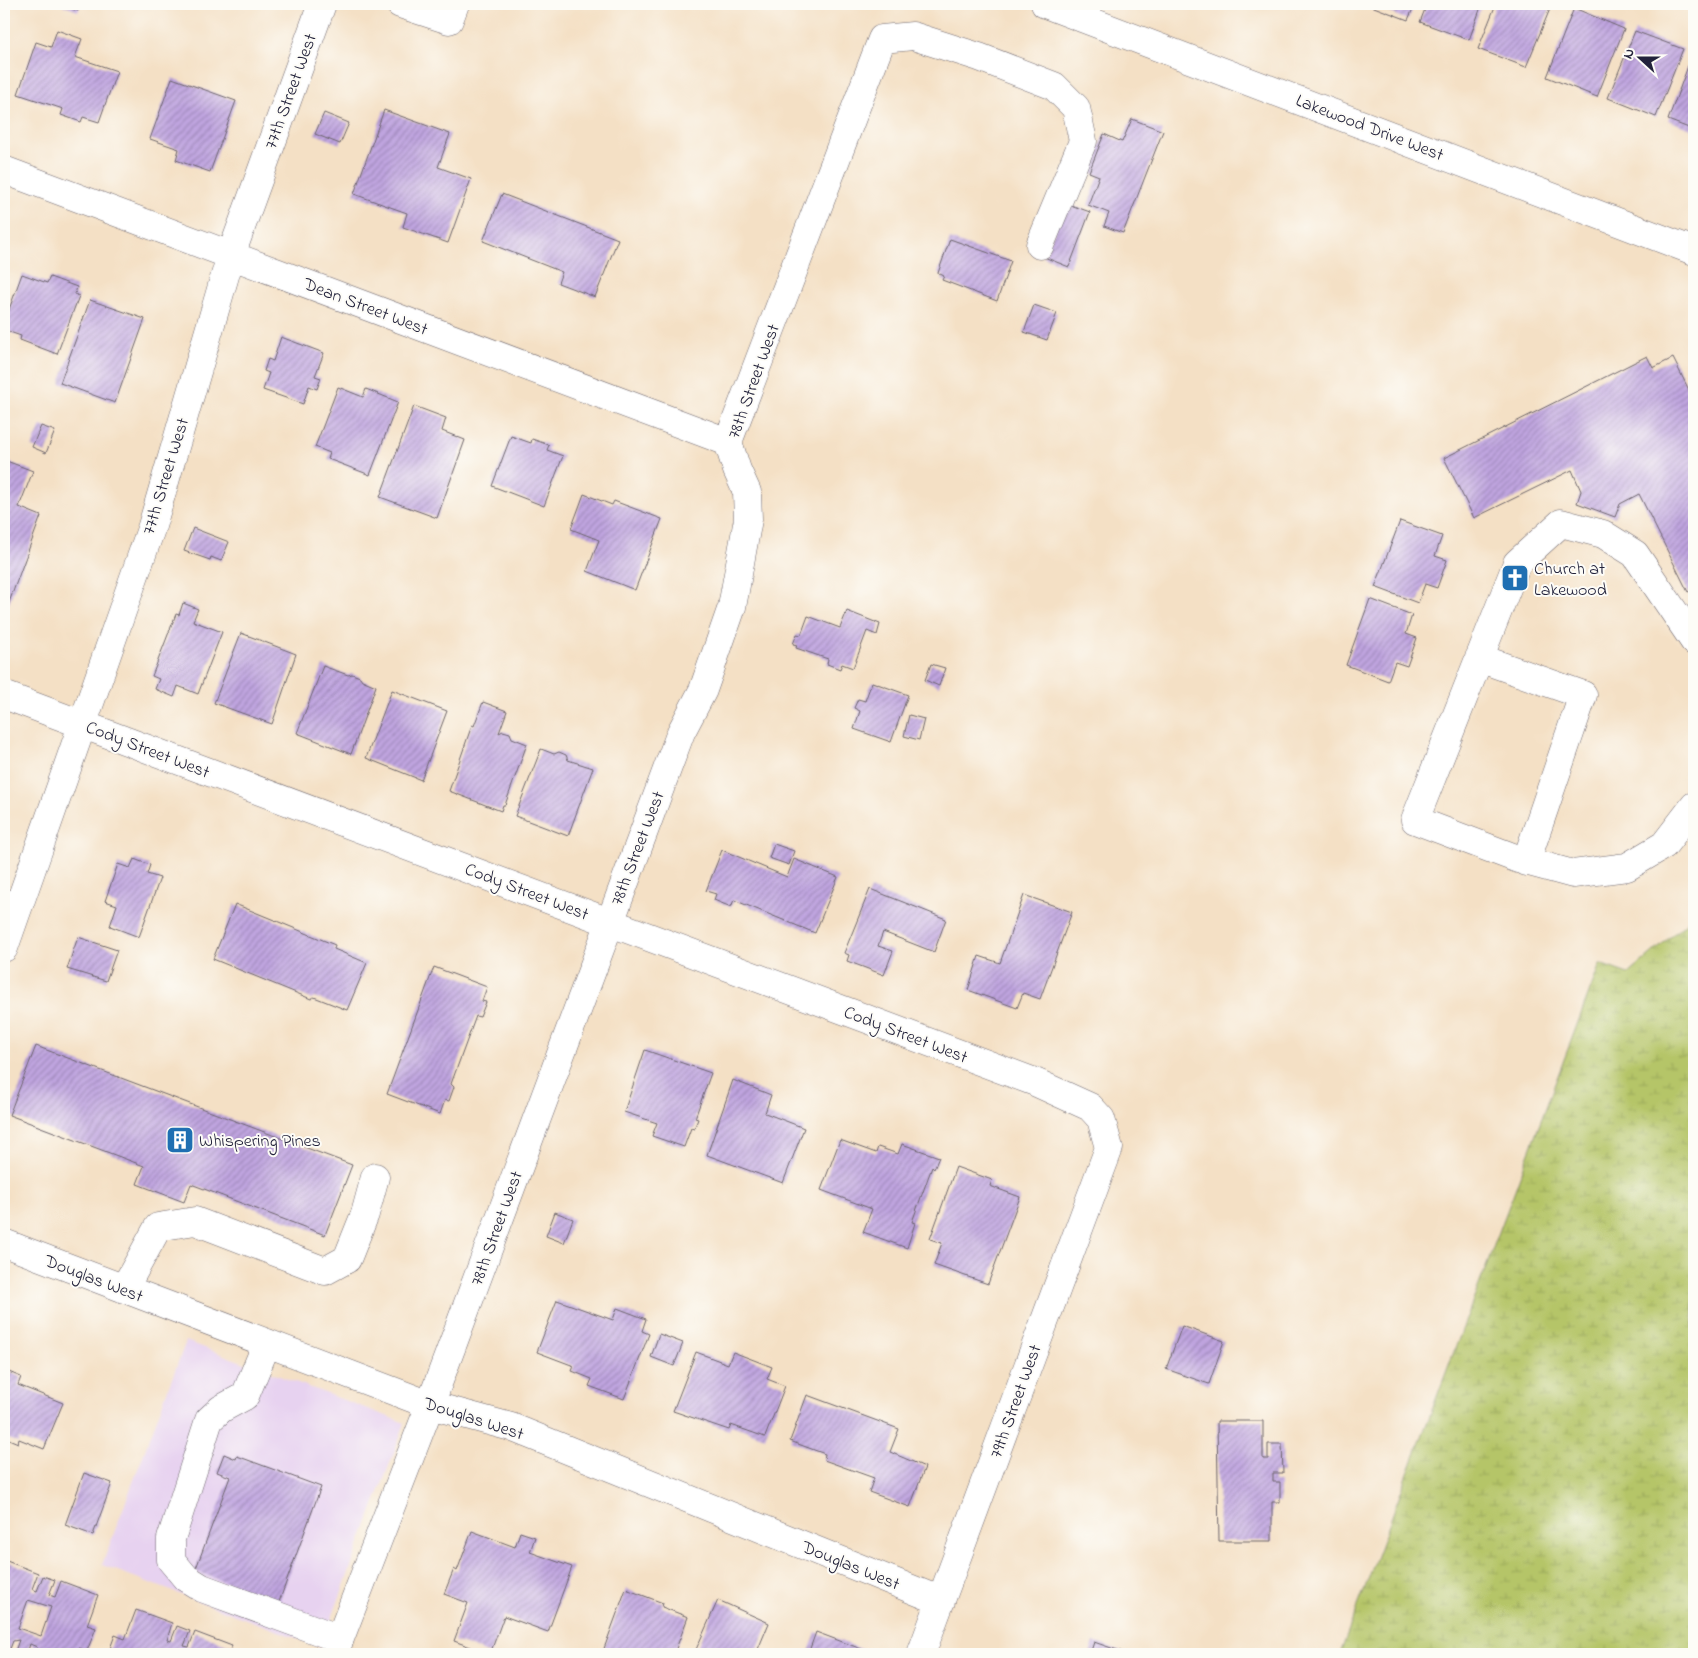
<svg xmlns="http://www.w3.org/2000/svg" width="1698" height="1658" viewBox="0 0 1698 1658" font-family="'Indie Flower',sans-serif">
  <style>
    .built { fill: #e7d2f0 }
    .wetland { fill: url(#wetland-marsh); stroke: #6c7452 }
    .building { fill: url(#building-hatch); fill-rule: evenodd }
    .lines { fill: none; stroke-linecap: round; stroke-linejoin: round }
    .minor-casing { stroke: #6c646b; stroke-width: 29 }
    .major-casing { stroke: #6c646b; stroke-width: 29 }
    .minor { stroke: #fff; stroke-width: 28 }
    .major { stroke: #fff; stroke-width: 28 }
    .labels { text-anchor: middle; stroke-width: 4; stroke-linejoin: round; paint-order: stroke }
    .street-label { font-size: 18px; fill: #22223b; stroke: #fdfcf7 }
    .poi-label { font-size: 18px; fill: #22223b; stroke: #fdfcf7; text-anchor: start }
  </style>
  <defs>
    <pattern id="wetland-marsh" width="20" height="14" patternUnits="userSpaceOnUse" patternTransform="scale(1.25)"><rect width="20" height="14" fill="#b5c568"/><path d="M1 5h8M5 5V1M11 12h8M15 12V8" fill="none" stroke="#9ba95b"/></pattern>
    <pattern id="building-hatch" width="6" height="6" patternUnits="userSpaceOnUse" patternTransform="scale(1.25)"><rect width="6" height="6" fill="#c0a5e0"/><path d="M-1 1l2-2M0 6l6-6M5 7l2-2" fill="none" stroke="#9c86b7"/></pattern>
  </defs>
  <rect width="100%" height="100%" fill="#fdfcf7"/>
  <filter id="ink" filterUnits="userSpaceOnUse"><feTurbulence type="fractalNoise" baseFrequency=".02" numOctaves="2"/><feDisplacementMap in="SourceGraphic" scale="10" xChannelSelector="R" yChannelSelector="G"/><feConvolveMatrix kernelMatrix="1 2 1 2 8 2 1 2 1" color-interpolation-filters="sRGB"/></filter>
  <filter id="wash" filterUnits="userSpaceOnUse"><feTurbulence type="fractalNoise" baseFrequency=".0096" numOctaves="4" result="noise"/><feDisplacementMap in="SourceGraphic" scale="20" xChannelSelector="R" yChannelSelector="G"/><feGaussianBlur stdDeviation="1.12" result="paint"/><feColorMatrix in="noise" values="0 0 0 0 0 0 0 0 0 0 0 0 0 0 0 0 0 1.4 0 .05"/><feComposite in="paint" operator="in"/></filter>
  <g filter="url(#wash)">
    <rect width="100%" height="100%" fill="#f4e0c5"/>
    <path class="built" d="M186,1341L405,1423L321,1647L102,1565Z"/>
    <path class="wetland" d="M1694,916V1654H1340L1600,964L1628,974Z"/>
    <g id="blocks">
      <path class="building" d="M59,4H81L78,11Z
        M1366,4H1415L1408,20Z
        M1427,4H1482L1469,40L1420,22Z
        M1496,4H1552L1526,67L1478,49Z
        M1574,8L1624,29L1597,97L1547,77Z
        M57,30L82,39L75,57L117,71L99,122L83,117L81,122L61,115L63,109L18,94L36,42L51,47Z
        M1635,31L1683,49L1656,117L1608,98Z
        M1694,50V130L1668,120Z
        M172,78L236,101L210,172L176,160L179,149L150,139Z
        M384,110L450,134L438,167L471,179L448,243L403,227L407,213L354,194Z
        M324,113L349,123L340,144L315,134Z
        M1132,119L1163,131L1123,233L1104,226L1109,213L1088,205L1099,176L1089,172L1104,134L1122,142Z
        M502,194L618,239L595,297L558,283L562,272L483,241Z
        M1065,203L1090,212L1069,267L1044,257Z
        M950,239L1011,261L997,301L942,280L944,276L938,273Z
        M22,274L47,283L50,277L77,287L75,294L79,296L57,354L20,340L21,336L4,330V323Z
        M90,300L145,319L115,403L60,383Z
        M1034,305L1057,313L1047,340L1024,332Z
        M281,337L324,353L315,376L321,378L317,389L309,386L303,404L263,390L269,373L264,371L268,359L273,361Z
        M1647,356L1653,368L1673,358L1693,398L1691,400L1694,407V589L1688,592L1639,494L1620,504L1615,517L1577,503L1581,491L1572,470L1474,518L1444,458Z
        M338,387L363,397L366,389L398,402L370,475L328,459L330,453L315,447Z
        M414,406L446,418L442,431L465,440L437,518L380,497Z
        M41,426L55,431L46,453L32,447Z
        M511,436L531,443L532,439L549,445L547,450L563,456L544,506L492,486Z
        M4,460L33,471L19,507L41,516L4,616Z
        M584,494L612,505L614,501L662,519L635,590L587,571L599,540L571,529Z
        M1400,521L1442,536L1435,556L1447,560L1437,588L1425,584L1418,603L1375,587Z
        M193,528L229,542L221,561L211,557L210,560L184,551Z
        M1370,599L1412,615L1406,634L1417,638L1407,666L1395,662L1388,681L1346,665Z
        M183,603L198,609L193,621L222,632L198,694L178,686L174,697L155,689L159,679L152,676L176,614L179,615Z
        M847,611L880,624L877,635L867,631L853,668L842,664L840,669L827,664L828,659L796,648L797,645L793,644L797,634L801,635L808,616L840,628Z
        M241,633L296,654L272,724L214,703Z
        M931,664L945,668L939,686L925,680Z
        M323,666L348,675L352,674L360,677L362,680L376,686L351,754L297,733Z
        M872,682L908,695L891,742L854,729L860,711L854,708L858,699L865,701Z
        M392,690L447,711L421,780L366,758Z
        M483,702L507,711L499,733L503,731L510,733L512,738L527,744L505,805H503L501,811L449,791L472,725L474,726Z
        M909,715L924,719L919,740L904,736Z
        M541,749L554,754L559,752L566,755L568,760L593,768L568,836L515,816Z
        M774,844L794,851L789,865L769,858Z
        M722,850L787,877L794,859L838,877L815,933L734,900L731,907L714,900L716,894L706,891Z
        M134,859L150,865L147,874L160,878L139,937L110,926L117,905L105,901L118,864L130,868Z
        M870,889L946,919L934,952L883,932L878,946L893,951L884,975L847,961L849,955L844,953Z
        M1024,895L1072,912L1040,999L1023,993L1017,1008L968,990L979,956L1000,963Z
        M235,904L335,945L334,949L367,963L347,1010L314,997L311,999L213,959Z
        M78,937L117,950L106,981L67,969Z
        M434,967L487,987L482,1001L486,1002L480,1017L476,1016L451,1084L454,1087L449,1101L445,1100L440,1114L387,1094Z
        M36,1046L352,1165L325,1235L191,1184L184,1202L137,1184L144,1166L9,1115Z
        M645,1050L711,1073L695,1118L698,1119L694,1129L691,1128L684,1147L652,1136L657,1123L624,1112Z
        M733,1080L771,1095L765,1113L804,1128L783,1183L707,1155Z
        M840,1140L876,1153L878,1147L898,1154L902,1144L939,1157L934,1169L932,1167L912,1222L915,1223L907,1248L863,1232L872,1209L821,1190Z
        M956,1167L992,1180L990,1186L1020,1197L988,1284L934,1265L942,1243L930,1239Z
        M555,1212L573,1219L564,1243L546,1236Z
        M557,1300L613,1320L617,1308L646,1319L642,1331L649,1334L624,1399L589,1386L592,1379L572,1371L574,1366L537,1352Z
        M1182,1326L1224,1341L1209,1384L1166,1369Z
        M659,1334L683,1343L674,1366L651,1357Z
        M696,1352L728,1364L733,1352L772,1367L767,1379L785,1386L765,1437L731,1425L729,1430L673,1411Z
        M4,1370L21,1377L18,1385L63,1403L44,1449L19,1439L18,1443L4,1437Z
        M807,1395L899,1429L890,1452L925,1467L910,1507L869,1492L874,1478L824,1460L825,1454L790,1441Z
        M1217,1421H1263V1459H1268V1444H1282L1283,1473H1273V1482H1280V1502H1272V1541H1219Z
        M224,1454L236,1459L237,1456L321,1487L279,1602L195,1571L230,1477L217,1472Z
        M84,1473L112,1483L93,1535L65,1525Z
        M472,1531L515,1547L520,1532L535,1537L530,1552L572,1567L548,1632L504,1616L490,1654L454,1641L468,1603L444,1594L454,1569L457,1571Z
        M4,1560L38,1573L32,1589L37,1591L43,1576L55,1580L49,1595L55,1597L61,1581L98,1595L87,1625L96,1628L87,1651L79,1648L77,1654H35L37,1647L30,1644L27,1654H14L19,1640L13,1641L8,1654H4ZM28,1600L51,1607L41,1636L18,1628Z
        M626,1589L663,1603L662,1607L688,1617L674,1654H602Z
        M718,1600L769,1623L756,1654H694Z
        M136,1610L172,1623L167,1640L171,1641L177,1626L190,1631L184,1646L189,1647L195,1632L232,1646L228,1654H175L163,1650L161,1654H108L115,1635L125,1639Z
        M816,1632L864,1650L862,1654H808Z
        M1094,1642L1129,1654H1090Z"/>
    </g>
  </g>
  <g filter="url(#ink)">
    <use href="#blocks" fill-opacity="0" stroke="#6c646b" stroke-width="1"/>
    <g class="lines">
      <defs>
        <path id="minor" d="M400,4L449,20L455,4
          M4,170L728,442
          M1694,641L1635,554L1603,534L1561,523L1517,563L1415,820L1518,859L1573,874L1627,867L1664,845L1694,806
          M1479,658L1583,695L1526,862
          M4,695L1035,1082L1090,1107L1101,1119L1109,1148L921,1654
          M4,948L152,526L231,255L322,4
          M4,1243L430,1405L511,1427L941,1601
          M124,1289L158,1227L195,1221L325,1271L347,1259L365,1214L375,1177
          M267,1343L245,1396L221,1409L209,1420L171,1539V1560L186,1578L202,1588L340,1639
          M334,1654L430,1405L681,732L703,690L732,607L748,519L747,492L737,470L728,442L882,39L913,36L979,57L1054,86L1076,108L1083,141L1040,245"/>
        <path id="major" d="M1045,4L1694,251"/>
      </defs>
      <use href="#minor" class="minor-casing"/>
      <use href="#major" class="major-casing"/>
      <use href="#minor" class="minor"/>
      <use href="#major" class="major"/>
    </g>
  </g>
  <defs>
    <symbol id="church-square" viewBox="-11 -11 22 22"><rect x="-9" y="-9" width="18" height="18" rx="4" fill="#1f6fb2" stroke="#fdfcf7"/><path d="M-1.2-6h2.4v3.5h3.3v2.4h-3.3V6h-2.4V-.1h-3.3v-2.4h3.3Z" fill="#fff"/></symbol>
    <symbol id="building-square" viewBox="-11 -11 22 22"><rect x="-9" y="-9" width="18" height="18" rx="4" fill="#1f6fb2" stroke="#fdfcf7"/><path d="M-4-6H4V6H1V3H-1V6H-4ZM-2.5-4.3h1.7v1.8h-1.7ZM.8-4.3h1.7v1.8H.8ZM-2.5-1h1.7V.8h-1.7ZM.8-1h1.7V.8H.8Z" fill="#fff"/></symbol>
  </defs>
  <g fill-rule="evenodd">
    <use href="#church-square" x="1499" y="562" width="32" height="32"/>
    <use href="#building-square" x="164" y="1124" width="32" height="32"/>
  </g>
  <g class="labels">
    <g class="street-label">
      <text transform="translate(290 91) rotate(-70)" y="6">77th Street West</text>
      <text transform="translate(1370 127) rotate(21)" y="6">Lakewood Drive West</text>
      <text transform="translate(366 306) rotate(21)" y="6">Dean Street West</text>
      <text transform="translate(753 381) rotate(-70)" y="6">78th Street West</text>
      <text transform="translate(165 476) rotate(-73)" y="6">77th Street West</text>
      <text transform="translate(148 749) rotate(21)" y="6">Cody Street West</text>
      <text transform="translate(637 848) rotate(-69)" y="6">78th Street West</text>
      <text transform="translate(527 891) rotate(21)" y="6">Cody Street West</text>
      <text transform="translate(906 1034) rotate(21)" y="6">Cody Street West</text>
      <text transform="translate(496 1228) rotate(-70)" y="6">78th Street West</text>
      <text transform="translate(94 1278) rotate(21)" y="6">Douglas West</text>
      <text transform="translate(1015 1401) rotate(-70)" y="6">79th Street West</text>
      <text transform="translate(474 1418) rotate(18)" y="6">Douglas West</text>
      <text transform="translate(851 1565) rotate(22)" y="6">Douglas West</text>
    </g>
    <g class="poi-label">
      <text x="1534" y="574">Church at<tspan x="1534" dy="21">Lakewood</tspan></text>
      <text x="199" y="1146">Whispering Pines</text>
    </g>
  </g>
  <rect width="1698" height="1658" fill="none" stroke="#fdfcf7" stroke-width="20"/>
  <g transform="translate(1640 58) rotate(291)" stroke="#fdfcf7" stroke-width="4" paint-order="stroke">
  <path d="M0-4L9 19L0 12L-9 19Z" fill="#22223b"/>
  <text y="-8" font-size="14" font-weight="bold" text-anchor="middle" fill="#22223b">N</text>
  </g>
</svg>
